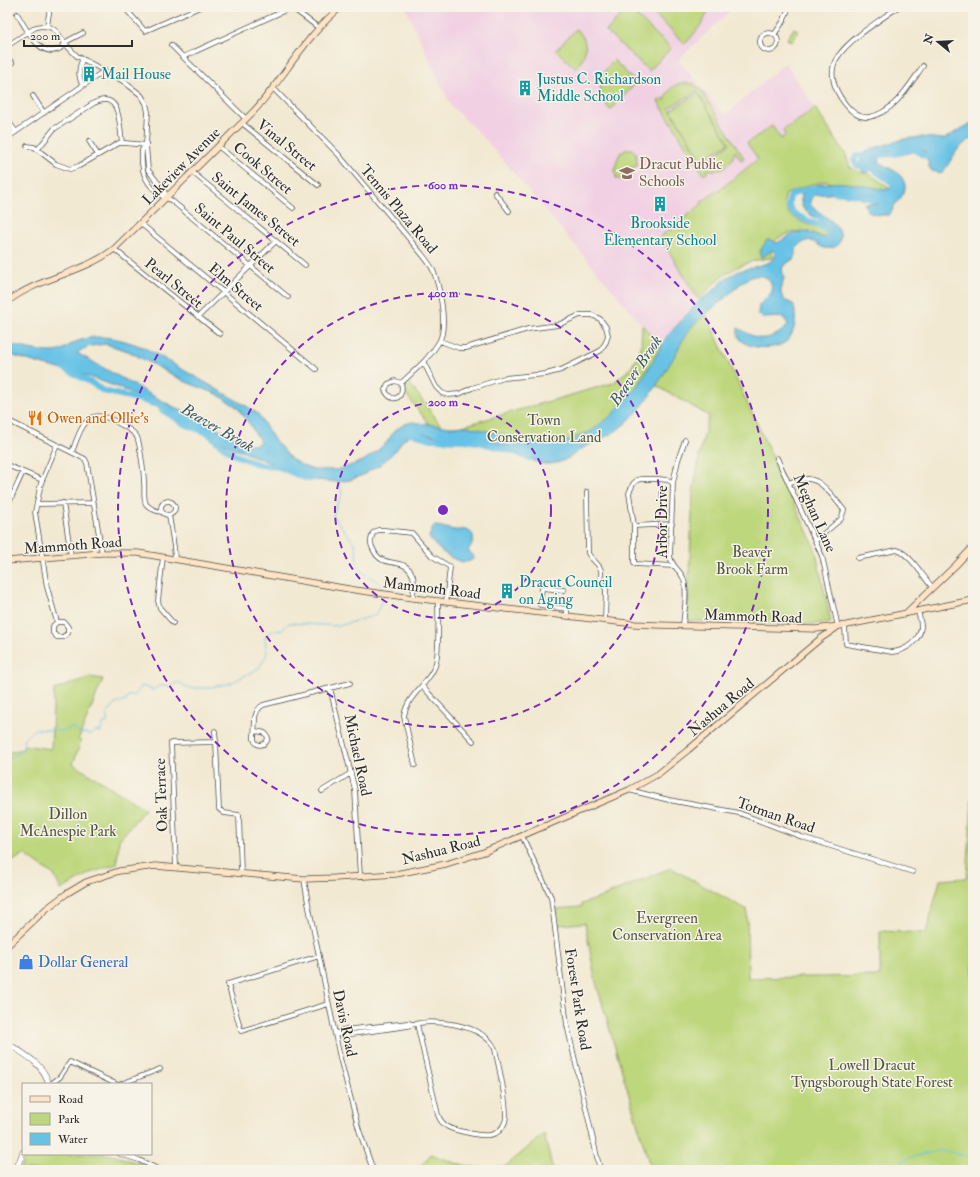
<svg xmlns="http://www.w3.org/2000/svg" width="980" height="1177" viewBox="0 0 980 1177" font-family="'IM FELL Double Pica',serif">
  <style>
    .built { fill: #f1d0e3 }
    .green { fill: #bdd77c; stroke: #748154; fill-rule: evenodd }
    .water { fill: #68c2e6; stroke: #4a7688; fill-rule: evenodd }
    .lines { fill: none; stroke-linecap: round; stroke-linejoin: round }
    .stream { stroke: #68c2e6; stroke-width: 1 }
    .river { stroke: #68c2e6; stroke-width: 6 }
    .minor-casing { stroke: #494844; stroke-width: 5.5 }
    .tertiary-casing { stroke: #494844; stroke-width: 6 }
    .secondary-casing { stroke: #494844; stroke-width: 7 }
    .minor { stroke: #fff; stroke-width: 4 }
    .tertiary { stroke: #fff; stroke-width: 5 }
    .secondary { stroke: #fee4c5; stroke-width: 5.5 }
    .ring { fill: none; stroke: #7b2cbf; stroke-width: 2; stroke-dasharray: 7 5 }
    .labels { text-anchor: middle; stroke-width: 3; stroke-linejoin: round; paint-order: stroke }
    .culture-label { font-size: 15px; fill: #0d838f; stroke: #f7f3e8; text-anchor: start }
    .street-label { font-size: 15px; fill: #2b2b2b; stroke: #f7f3e8 }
    .education-label { font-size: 15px; fill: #785e54; stroke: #f7f3e8; text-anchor: start }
    .food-label { font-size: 15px; fill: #c56008; stroke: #f7f3e8; text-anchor: start }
    .park-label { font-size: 15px; fill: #50563f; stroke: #f7f3e8 }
    .shop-label { font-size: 15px; fill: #366cbe; stroke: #f7f3e8; text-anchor: start }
    .water-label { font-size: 16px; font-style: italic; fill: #3d5863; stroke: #f7f3e8 }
    .centre { fill: #7b2cbf; stroke: #f7f3e8; stroke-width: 2 }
    .ring-label { font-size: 12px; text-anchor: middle; font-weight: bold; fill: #7b2cbf; stroke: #f7f3e8; stroke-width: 3; stroke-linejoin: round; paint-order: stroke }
  </style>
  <rect width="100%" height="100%" fill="#f7f3e8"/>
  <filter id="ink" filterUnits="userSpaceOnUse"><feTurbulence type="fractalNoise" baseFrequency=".025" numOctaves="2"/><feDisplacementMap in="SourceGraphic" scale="8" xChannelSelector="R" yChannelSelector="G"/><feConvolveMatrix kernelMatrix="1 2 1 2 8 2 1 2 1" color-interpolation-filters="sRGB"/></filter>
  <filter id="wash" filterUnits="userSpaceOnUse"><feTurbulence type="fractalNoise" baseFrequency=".012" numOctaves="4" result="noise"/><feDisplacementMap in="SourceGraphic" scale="16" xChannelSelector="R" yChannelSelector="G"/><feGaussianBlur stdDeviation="0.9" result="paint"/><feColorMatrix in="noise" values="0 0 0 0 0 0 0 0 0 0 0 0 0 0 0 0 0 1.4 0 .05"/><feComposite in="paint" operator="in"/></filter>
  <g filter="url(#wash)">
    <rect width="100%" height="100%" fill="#f2e9d2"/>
    <path class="built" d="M405,7H734L678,60L725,115L785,63L815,108L755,162L660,237L698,299L659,344L642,325L486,140L451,106Z"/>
    <path class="green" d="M647,7H709V8C704,23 696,32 685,44Z
      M628,8L671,48L649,71L606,31Z
      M794,28L799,31L792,42L787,39Z
      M576,29C591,42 586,55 576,69L556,50Z
      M614,60L636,83L610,110C596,92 597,76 614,60Z
      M684,83L694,84L701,90L744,158L741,160L735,151C732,165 721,173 707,169L708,172L704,175L658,101L663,98L665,101C667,91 673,84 684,83ZM697,91L730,144L703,162L701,160L729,143L698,93L671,110L701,159L669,108Z
      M815,108L846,155L850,167L859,172L869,174L892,189V194L839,186L826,181L809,185L786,194L784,202L789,214L804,223L822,229L828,236L827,239C820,239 816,233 810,231C802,229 781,234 775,241C771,246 771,252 772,258C752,259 730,268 716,282C710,287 705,294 698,299L660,237L702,204L701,202L723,187L758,159L747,143L772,126L781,139L785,135L783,130L808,114Z
      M626,149H632L636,153L637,166L628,169L622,180L616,178L615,171L617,160L621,152H623Z
      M702,306L815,548L831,622L815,624L687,621L693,493L700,452L709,416L645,379Z
      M642,325L663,348L645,372L621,413L591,436L545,455L499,440L438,436L405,393L406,384L408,381L445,431L613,383L631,368L641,348Z
      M90,677L103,679L78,740L81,741L73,764L145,809L119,840L117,864L90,873L61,890L54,875L24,854L7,865V753L23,749V745L51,749L54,690Z
      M973,785V1170H651L595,979L585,923L557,925L555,909L582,907L581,904L608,895L610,893L671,868L747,910L748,978L880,976V931L926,933L940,880L967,878Z
      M544,1134L553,1170H418L431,1154L455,1163L478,1168L506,1166Z
      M26,1154H109L142,1164L154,1170H20Z"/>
    <path class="water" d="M973,122V138C954,148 954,158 942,173L932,171L929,167L926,152C917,148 913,153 904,154C899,154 891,150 886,151C881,152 880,157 879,161C883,166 890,168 895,171C908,181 908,191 897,202C893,206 893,211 889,215C878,215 868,216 864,204L873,203L877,204L880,201C871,188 830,194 815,195L810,200L811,206C823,216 850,228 837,246C822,252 822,245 809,240L802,243L796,249L795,258L784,265L782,269L784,278L781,288V294L784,300L793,304C796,312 796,319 794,328C792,334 790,339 784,343C772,351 734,350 738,328C744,331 751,336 758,338C768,340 784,333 788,324L783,317L762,318L758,314L759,305L772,292C772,284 770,278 762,276C748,273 737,288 727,296C714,308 700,317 689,330C683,338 679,348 674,357C658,383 643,412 617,430C609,436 600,439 590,444C575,451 567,464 548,464C532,465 524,452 510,447C496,441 480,443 465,442C448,440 432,434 415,433L408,436L402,441L397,449L381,464L363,475L350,480L337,482L314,480L233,448L127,391L91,377L44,365L7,354V344C21,347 38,352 53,352C62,352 70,344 78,341C101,332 124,340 145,348L248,407L258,414L273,438L291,459L303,466L314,470H335L344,468L363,461L375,453L387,442L395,430L405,424L412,422L451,427L466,426L521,439L550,443L564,442L590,432L611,416L640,383L667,336L701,299L709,294L728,277L739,271L768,263L775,258V253L772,250L763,257H760V251L767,240H771L777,243C786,238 793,232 804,232C813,232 823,241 832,236C827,221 804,214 802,206C794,183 831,182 845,183C858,184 872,187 885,190L892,187L893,184C888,177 882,167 872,169L866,173L863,172L860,166L861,157L865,151L904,139L921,137L944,139ZM106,344L128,351L186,382L217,394L237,407L251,426L260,442L256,445L249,444L164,402L77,353C85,346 96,345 106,344Z
      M435,526C442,526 447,529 454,530C458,531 462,529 466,530C477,533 474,544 468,550L473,555L474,558C463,571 434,548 429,537L433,527Z"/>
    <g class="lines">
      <path class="stream" d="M339,482L342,495L336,506L333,516L355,544L358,566L363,573L379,582L383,589
        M7,762L11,757L23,751L24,739L34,729L63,731L73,727L77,732L90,735L96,731L101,732L103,723H107V714L115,704L126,701L128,696L135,695L142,686L153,690L159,686H170L179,682L188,688H207L231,683L259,668L267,654L265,637L274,630L281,631L289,623L339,626L376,615L382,600
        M888,1170L909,1158L942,1150L973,1158"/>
      <path class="river" d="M814,188L808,189L791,195C778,223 828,218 833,239L831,240
        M895,191L894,184L869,166H858L854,160L857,156C875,153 895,158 912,148C920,152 924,159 934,155
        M835,192L858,195L872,199L887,202
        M64,368L92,383L103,391L138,399L153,404
        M162,410L186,425L208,433L222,446L235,455L260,465L279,467L302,477L310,479L316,477
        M407,432L431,439L465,440L483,443L513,451L529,458"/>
    </g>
  </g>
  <g filter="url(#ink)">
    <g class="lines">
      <defs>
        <path id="minor" d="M124,7L145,31L200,7
          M898,7C879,21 849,39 837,58C833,64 832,71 833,78C835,93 852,120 869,117C894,113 910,84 923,66
          M17,14C26,27 39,59 59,49C62,48 64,44 66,42C71,39 77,36 83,33
          M47,26L50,7
          M760 42a9 9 0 1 1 18 0a9 9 0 1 1-18 0Z
          M774,35L784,20L789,7
          M171,45L183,57
          M7,46L36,27L42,26L50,27L56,31L68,47L77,56L123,81L141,95L146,103L148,112L146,145L148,170L163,189L167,197
          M7,57L12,63
          M82,60C78,69 78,77 83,86
          M273,88L338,154L421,253C425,258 430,264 433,270C440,287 448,326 439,342C429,359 415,370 401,383C405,398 392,405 385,390L388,384L395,381L401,383
          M33,96L44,113
          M7,119L16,132
          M246,119L183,57L290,8L295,10L319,28
          M242,123L318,185
          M7,138L104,71
          M89,141L98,155
          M146,145L142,150C141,168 143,181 158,193C162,197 168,198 172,201L288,297
          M27,146L34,147L56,164L70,169L79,166L119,143H125L146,145
          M218,146L293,208
          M38,149L54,129L94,103C122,89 119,127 122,142
          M192,172L305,265
          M495,193L509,211
          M140,223L316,369
          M114,249L220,334
          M198,317L276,241
          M424,363L436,387L442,393L448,395L459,394L472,388L504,378L546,374L561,370L600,351L606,342L608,335L606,327L600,319L592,315H580L558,325L528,329L466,348H459L440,341
          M7,420L85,459L87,463L102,553
          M57,445L41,483L35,512L47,587L57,622H64L68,627V633L63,637H57L53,633V626L57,622
          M72,452C82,425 88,404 120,424C125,427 134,431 137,437C140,444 144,474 144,482C145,489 143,498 146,504C149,508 157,512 162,512
          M777,458L822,556L838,627
          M7,465L42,480
          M673,483L668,480L658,479H641L637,480L633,484L629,493L634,526V562L635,564L674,566
          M789,483C817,469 828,491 844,510L841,519L816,540
          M587,492L588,553C591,560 601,565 601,571C602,575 600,577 600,580L606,589L605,621
          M161 508a7 7 0 1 1 14 0a7 7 0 1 1-14 0Z
          M63,503L71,556
          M37,504L94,503
          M7,507L23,472
          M169,515L174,547L175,559
          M634,526L672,524
          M163,557L158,601L160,608L173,623
          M858,558L897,550C910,554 923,576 932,587
          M564,590L542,588L540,603V605L567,609V616
          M413,598C413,592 415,583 413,576C405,555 383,570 374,551C370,544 370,541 373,533L378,530H384L412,533L432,556L450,567L446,602
          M683,626C684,612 688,594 684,580C681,570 672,568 670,556L673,483L678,460L685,440
          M845,626L846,644L892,652C905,651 920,641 921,627C921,621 919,616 918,611
          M422,686L473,741
          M330,688L355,790L360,877
          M215,731L216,742
          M255,731C261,732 266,731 268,738C266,746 256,748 254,739C254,732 255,724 255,718C256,712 258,708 263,705L350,683
          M415,765L404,716C407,695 428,685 435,666C440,652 438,617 438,601
          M629,790L669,800L739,813L802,837L913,872
          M322,791L351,773
          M522,836L551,897L567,1025L600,1170
          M176,867L171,743L216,742L219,809L224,813L239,815L241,873
          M304,879L308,903L340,1058L359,1130L373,1170
          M319,956L228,984L241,1031L328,1004
          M336,1034L344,1035L408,1026C430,1017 485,1024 495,1049C498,1062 509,1112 505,1122C499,1139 482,1136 469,1133C456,1130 443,1129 438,1115L417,1024
          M336,1034L343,1030L408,1023L413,1024
          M51,1084L60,1077L70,1062L116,1084
          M121,1084L160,1069
          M120,1154L139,1160L160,1170"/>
        <path id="tertiary" d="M7,1043C24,1054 43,1063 49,1084
          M16,1170L23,1152"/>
        <path id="secondary" d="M7,302C39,277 82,274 114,249L254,111C283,79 307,34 341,7
          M7,561L102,553H138L355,590L413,598L635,624L658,625L816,629L847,625L973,600
          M906,613L956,565L973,547
          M7,946L46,909L66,894L86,882L119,871L155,866L304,879L335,878L396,874L446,864L484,852L629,790L658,774L688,750L820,639L836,628"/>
      </defs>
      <use href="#minor" class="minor-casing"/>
      <use href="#tertiary" class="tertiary-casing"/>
      <use href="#secondary" class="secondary-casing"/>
      <use href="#minor" class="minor"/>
      <use href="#tertiary" class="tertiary"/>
      <use href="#secondary" class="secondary"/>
    </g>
  </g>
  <g class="ring">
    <circle cx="443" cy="510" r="108"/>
    <circle cx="443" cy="510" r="217"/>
    <circle cx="443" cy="510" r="325"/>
  </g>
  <defs>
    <symbol id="building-bare" viewBox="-9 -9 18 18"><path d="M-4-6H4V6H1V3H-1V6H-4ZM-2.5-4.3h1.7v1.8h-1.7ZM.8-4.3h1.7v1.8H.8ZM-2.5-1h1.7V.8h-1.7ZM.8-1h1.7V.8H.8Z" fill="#0f9aa8" stroke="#f7f3e8" stroke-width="2.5" paint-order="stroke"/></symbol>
    <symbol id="school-bare" viewBox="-9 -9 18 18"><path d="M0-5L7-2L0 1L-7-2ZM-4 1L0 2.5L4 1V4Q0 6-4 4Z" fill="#8d6e63" stroke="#f7f3e8" stroke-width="2.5" paint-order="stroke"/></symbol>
    <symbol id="restaurant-bare" viewBox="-9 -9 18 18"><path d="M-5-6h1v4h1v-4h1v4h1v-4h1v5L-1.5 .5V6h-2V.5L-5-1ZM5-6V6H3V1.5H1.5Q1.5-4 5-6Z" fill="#e8710a" stroke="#f7f3e8" stroke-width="2.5" paint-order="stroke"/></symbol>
    <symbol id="shop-bare" viewBox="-9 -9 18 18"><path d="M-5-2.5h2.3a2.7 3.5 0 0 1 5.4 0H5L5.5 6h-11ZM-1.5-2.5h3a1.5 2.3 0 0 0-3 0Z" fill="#3f7fe0" stroke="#f7f3e8" stroke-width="2.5" paint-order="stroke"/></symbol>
  </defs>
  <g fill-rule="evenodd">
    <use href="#building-bare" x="78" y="63" width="22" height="22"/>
    <use href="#building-bare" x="514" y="77" width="22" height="22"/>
    <use href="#school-bare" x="616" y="162" width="22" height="22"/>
    <use href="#building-bare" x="649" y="193" width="22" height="22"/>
    <use href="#restaurant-bare" x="24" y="407" width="22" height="22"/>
    <use href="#building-bare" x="496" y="580" width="22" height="22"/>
    <use href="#shop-bare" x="15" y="951" width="22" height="22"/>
  </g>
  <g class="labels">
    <g class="culture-label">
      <text x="101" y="79">Mail House</text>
      <text x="537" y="84">Justus C. Richardson<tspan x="537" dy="17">Middle School</tspan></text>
      <text x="660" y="228" text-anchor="middle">Brookside<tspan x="660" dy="17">Elementary School</tspan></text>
      <text x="519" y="587">Dracut Council<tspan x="519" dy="17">on Aging</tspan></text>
    </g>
    <g class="street-label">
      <text transform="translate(287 145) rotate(39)" y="5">Vinal Street</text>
      <text transform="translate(181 166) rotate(-45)" y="5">Lakeview Avenue</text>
      <text transform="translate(263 168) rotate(40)" y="5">Cook Street</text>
      <text transform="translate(256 209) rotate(39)" y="5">Saint James Street</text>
      <text transform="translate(399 209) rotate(50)" y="5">Tennis Plaza Road</text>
      <text transform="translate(235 238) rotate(40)" y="5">Saint Paul Street</text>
      <text transform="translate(174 283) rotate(39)" y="5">Pearl Street</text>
      <text transform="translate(236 287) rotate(40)" y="5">Elm Street</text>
      <text transform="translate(815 513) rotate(66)" y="5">Meghan Lane</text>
      <text transform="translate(662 522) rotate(-90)" y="5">Arbor Drive</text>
      <text transform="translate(73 545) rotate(-4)" y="5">Mammoth Road</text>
      <text transform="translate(432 588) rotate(7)" y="5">Mammoth Road</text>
      <text transform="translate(753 616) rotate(2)" y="5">Mammoth Road</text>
      <text transform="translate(721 707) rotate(-40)" y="5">Nashua Road</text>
      <text transform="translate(358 755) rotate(78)" y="5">Michael Road</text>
      <text transform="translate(161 795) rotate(-92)" y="5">Oak Terrace</text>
      <text transform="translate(776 815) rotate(19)" y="5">Totman Road</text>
      <text transform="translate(441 850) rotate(-14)" y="5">Nashua Road</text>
      <text transform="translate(578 999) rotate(81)" y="5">Forest Park Road</text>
      <text transform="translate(345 1023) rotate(78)" y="5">Davis Road</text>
    </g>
    <g class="education-label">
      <text x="639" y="169">Dracut Public<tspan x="639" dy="17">Schools</tspan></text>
    </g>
    <g class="food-label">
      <text x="47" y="423">Owen and Ollie's</text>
    </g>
    <g class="park-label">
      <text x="544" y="425">Town<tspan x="544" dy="17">Conservation Land</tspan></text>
      <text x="752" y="557">Beaver<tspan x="752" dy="17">Brook Farm</tspan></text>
      <text x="68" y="819">Dillon<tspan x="68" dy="17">McAnespie Park</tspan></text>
      <text x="667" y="923">Evergreen<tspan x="667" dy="17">Conservation Area</tspan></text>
      <text x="872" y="1070">Lowell Dracut<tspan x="872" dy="17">Tyngsborough State Forest</tspan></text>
    </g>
    <g class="shop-label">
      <text x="38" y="967">Dollar General</text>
    </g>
    <g class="water-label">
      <text transform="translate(635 370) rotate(-56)" y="6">Beaver Brook</text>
      <text transform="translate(218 427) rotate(30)" y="6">Beaver Brook</text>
    </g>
  </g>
  <circle cx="443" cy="510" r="6" class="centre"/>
  <g class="ring-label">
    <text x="443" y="189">600 m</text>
    <text x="443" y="297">400 m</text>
    <text x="443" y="406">200 m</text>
  </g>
  <rect width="980" height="1177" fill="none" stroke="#f7f3e8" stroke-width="24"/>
  <rect x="22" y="1083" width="130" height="72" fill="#f7f3e8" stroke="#a5a39c"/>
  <rect x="30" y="1096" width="20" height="6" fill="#fee4c5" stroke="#a5a39c"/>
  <text x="58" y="1103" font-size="12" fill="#2b2b2b">Road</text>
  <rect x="30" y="1113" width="20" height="12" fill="#bdd77c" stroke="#a5a39c"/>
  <text x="58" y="1123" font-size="12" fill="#2b2b2b">Park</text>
  <rect x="30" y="1133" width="20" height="12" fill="#68c2e6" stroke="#a5a39c"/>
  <text x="58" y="1143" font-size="12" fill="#2b2b2b">Water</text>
  <g transform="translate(938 42) rotate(288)" stroke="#f7f3e8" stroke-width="3" paint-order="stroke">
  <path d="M0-3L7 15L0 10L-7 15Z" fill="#2b2b2b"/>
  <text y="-6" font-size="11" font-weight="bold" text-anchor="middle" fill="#2b2b2b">N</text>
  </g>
  <path d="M24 40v6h108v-6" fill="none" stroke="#2b2b2b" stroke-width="2"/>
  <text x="30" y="40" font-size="12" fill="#2b2b2b" stroke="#f7f3e8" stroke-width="3" paint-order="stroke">200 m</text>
</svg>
